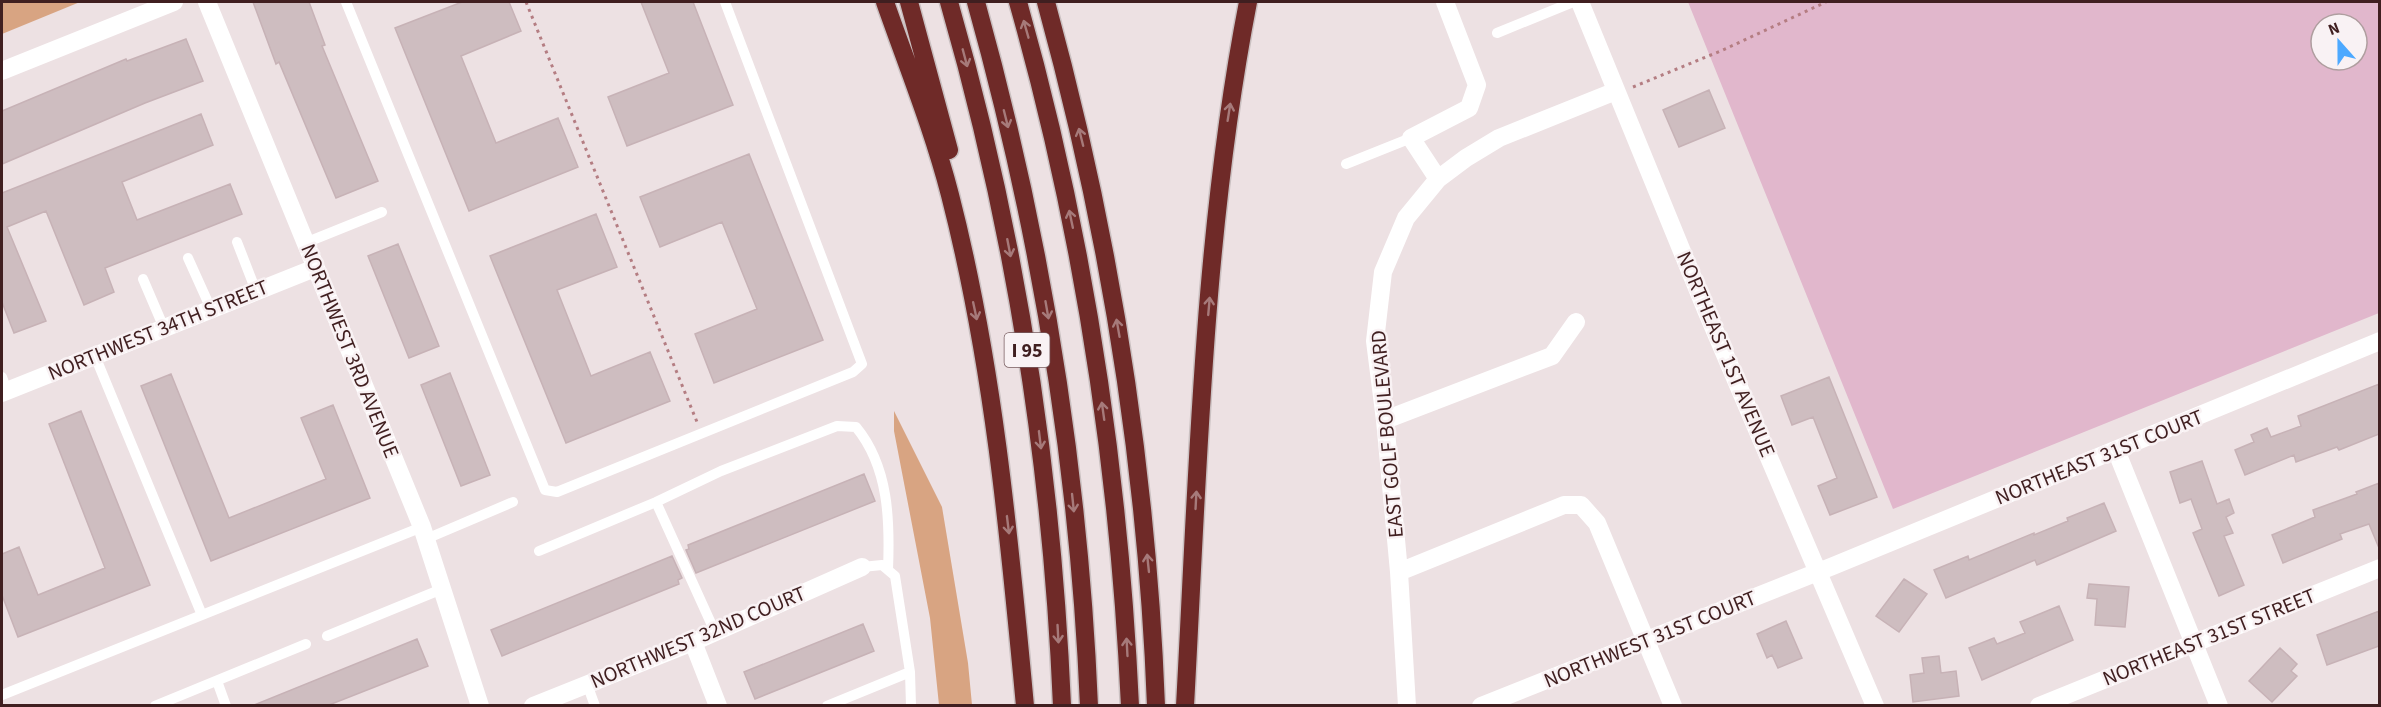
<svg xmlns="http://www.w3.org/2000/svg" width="2381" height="707" viewBox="0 0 2381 707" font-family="'Source Sans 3',sans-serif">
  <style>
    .green { fill: #e1b7cc; fill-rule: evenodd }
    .water { fill: #d8a482 }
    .building { fill: #cebdc0; stroke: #c7b2b6; stroke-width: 1.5 }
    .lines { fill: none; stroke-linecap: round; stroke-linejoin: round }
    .highway-casing { stroke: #cac0c1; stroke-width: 21 }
    .path { stroke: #b47d82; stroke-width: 3; stroke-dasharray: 3 4.5; stroke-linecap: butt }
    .lane { stroke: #fff; stroke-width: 10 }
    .street { stroke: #fff; stroke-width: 18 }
    .highway { stroke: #6f2a28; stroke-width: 18 }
    .oneway { stroke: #a67a7a }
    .labels { text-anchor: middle; stroke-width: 5; stroke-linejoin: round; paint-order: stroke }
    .shield { fill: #f9f2f4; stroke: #785e60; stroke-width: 1.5 }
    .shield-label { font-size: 20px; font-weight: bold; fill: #401f20 }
    .street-label { font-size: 21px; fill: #401f20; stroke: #f9f2f4 }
  </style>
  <rect width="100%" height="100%" fill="#ede1e3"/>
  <path class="green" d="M1688,2H2379V313L1893,509ZM2321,24H2357V60H2321Z"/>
  <path class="water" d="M2,2H80L2,34Z
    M894,411L942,507L968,663L972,705H939L930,618L894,431Z"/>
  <path class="building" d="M253,2H309L325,45L322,46L378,181L336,198L279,62L276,64Z
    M462,2H509L521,31L461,56L496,143L558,118L578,167L469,211L395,28Z
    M641,2H693L733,105L627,146L608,97L669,73Z
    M186,39L203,81L145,103L2,164V111L126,59L127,61Z
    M1709,90L1725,128L1679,147L1663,110Z
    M201,114L213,145L122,182L137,220L230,184L242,214L105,268L114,292L84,305L46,211L7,227L46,321L14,333L2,302V193Z
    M749,154L823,340L714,383L695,334L757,309L722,222L660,247L640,197Z
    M596,214L617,267L557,290L591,376L650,352L670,401L566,443L490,256Z
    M398,244L439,346L409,358L368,256Z
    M450,373L490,475L461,486L421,385Z
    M171,374L229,518L326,479L301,418L333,405L370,498L211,561L141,386Z
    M1829,377L1877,497L1830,515L1818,486L1837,478L1813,417L1792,425L1781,396Z
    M2379,384V434L2339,450L2337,447L2296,462L2294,455L2245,475L2235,450L2254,442L2251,435L2267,428L2271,437L2301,426L2298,416Z
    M81,411L150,585L18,637L2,595V554L19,547L38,595L105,568L49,424Z
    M2202,461L2217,504L2229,499L2234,513L2226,517L2233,533L2224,536L2244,585L2219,596L2193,533L2202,529L2191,499L2180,503L2170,472Z
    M864,474L875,501L696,573L686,550L689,549L688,545Z
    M2379,483V548L2369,524L2340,534L2342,539L2283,563L2272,535L2315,517L2313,510L2357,494L2356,492Z
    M2104,503L2116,531L2037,565L2035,560L1946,598L1934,570L1968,556L1969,560L2034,533V535L2068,521L2067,518Z
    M672,556L682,578L678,580L679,584L502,656L491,630Z
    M1904,579L1927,594L1899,632L1876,616Z
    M2089,584L2129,587L2125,627L2095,625L2097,599L2087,598Z
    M2059,606L2073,640L1982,680L1969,648L1994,638L1997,644L2025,633L2020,622Z
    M2379,611V646L2327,665L2317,635Z
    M1786,621L1802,658L1778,668L1772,655L1767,658L1757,634Z
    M863,624L874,651L755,699L744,672Z
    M417,639L428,666L329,705H254Z
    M2280,648L2297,664L2291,671L2297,676L2272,702L2249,681Z
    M1939,656L1941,673L1956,671L1959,696L1913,702L1910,675L1924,673L1922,658Z"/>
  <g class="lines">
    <defs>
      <path id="highway" d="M885,2C907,65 933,129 950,195C993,362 1009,534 1025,706
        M909,2L949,150
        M949,2C1015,231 1052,467 1062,706
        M976,2C1040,231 1079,467 1089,706
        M1018,2C1083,231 1119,467 1130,706
        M1046,2C1109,231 1147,467 1156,706
        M1185,706C1198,471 1203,233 1248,2"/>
    </defs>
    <use href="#highway" class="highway-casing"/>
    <path class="path" d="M526,2L697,422
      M1633,87L1723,50L1826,2"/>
    <path class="lane" d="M346,2L545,490L557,492L853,372L862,364L725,2
      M1497,33L1573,2
      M1346,164L1411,138
      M237,242L256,291
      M305,243L382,212
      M188,258L211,309
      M143,279L164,328
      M95,356L202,615
      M2,377L7,391
      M656,502L715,632
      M426,539L513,502
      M539,551L656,502L721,471L837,426L856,427C889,467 890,521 888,570
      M327,636L442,589
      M910,672L911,706
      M217,681L226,706
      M587,684L595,706
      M2,695L422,527
      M155,706L306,644
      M827,706L910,672L895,576L882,565L862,567"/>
    <path class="street" d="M207,2L422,527L480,706
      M1580,2L1706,310L1875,706
      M2,71L174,2
      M1438,179L1411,138L1469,108L1477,85L1445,2
      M2,393L315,268
      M1385,420L1552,356L1576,322
      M2116,450L2219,706
      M1399,572L1564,505H1581L1597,523L1673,706
      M693,642L718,706
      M533,706L693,642L862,567
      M1407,706L1399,572L1385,420L1375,341L1383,272L1406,218L1438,179L1466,158L1499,138L1616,91
      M1481,706L1833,566L2380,341
      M2039,706L2380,568"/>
    <use href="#highway" class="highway"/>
  </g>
  <defs><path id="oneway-shaft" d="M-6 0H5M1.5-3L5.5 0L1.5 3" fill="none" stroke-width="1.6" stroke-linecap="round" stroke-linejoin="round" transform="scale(1.5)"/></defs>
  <g class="oneway">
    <use href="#oneway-shaft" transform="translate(1026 29) rotate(-106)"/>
    <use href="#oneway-shaft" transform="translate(965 58) rotate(75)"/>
    <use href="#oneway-shaft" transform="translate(1229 112) rotate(-81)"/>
    <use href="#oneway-shaft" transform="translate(1006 119) rotate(76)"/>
    <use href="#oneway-shaft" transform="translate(1081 137) rotate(-104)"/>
    <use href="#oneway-shaft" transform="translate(1071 219) rotate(-102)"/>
    <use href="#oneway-shaft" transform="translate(1009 248) rotate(79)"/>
    <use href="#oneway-shaft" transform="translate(1209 306) rotate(-85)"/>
    <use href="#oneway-shaft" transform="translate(1047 310) rotate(80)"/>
    <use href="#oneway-shaft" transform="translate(975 311) rotate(78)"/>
    <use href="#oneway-shaft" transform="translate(1118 328) rotate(-100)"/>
    <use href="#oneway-shaft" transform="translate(1103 411) rotate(-98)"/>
    <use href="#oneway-shaft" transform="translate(1040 440) rotate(83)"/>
    <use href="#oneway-shaft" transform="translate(1196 500) rotate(-87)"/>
    <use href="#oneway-shaft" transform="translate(1073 503) rotate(84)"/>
    <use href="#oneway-shaft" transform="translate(1008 525) rotate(83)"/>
    <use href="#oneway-shaft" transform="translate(1148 563) rotate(-96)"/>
    <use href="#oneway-shaft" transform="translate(1058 634) rotate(87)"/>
    <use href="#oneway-shaft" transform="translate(1127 647) rotate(-93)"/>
  </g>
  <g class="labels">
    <rect class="shield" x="1004.5" y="333" width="45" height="34" rx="4.5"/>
    <g class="shield-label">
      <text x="1027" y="357">I 95</text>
    </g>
    <g class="street-label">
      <text transform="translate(158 330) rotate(-22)" y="7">NORTHWEST 34TH STREET</text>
      <text transform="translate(350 351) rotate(68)" y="7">NORTHWEST 3RD AVENUE</text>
      <text transform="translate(1726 354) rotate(67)" y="7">NORTHEAST 1ST AVENUE</text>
      <text transform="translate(1387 434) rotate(-95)" y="7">EAST GOLF BOULEVARD</text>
      <text transform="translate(2099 457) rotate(-22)" y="7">NORTHEAST 31ST COURT</text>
      <text transform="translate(698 637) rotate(-23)" y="7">NORTHWEST 32ND COURT</text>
      <text transform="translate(2209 637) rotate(-22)" y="7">NORTHEAST 31ST STREET</text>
      <text transform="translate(1650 639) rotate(-22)" y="7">NORTHWEST 31ST COURT</text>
    </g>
  </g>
  <rect width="2381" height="707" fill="none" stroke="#401f20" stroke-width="6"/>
  <g transform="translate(2339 42) rotate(339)"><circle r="28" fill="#f9f2f4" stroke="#af9e9f" stroke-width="1.5"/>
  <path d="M0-4.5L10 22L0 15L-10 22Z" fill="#4da9ff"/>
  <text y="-9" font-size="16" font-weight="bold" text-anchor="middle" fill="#401f20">N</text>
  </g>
</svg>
